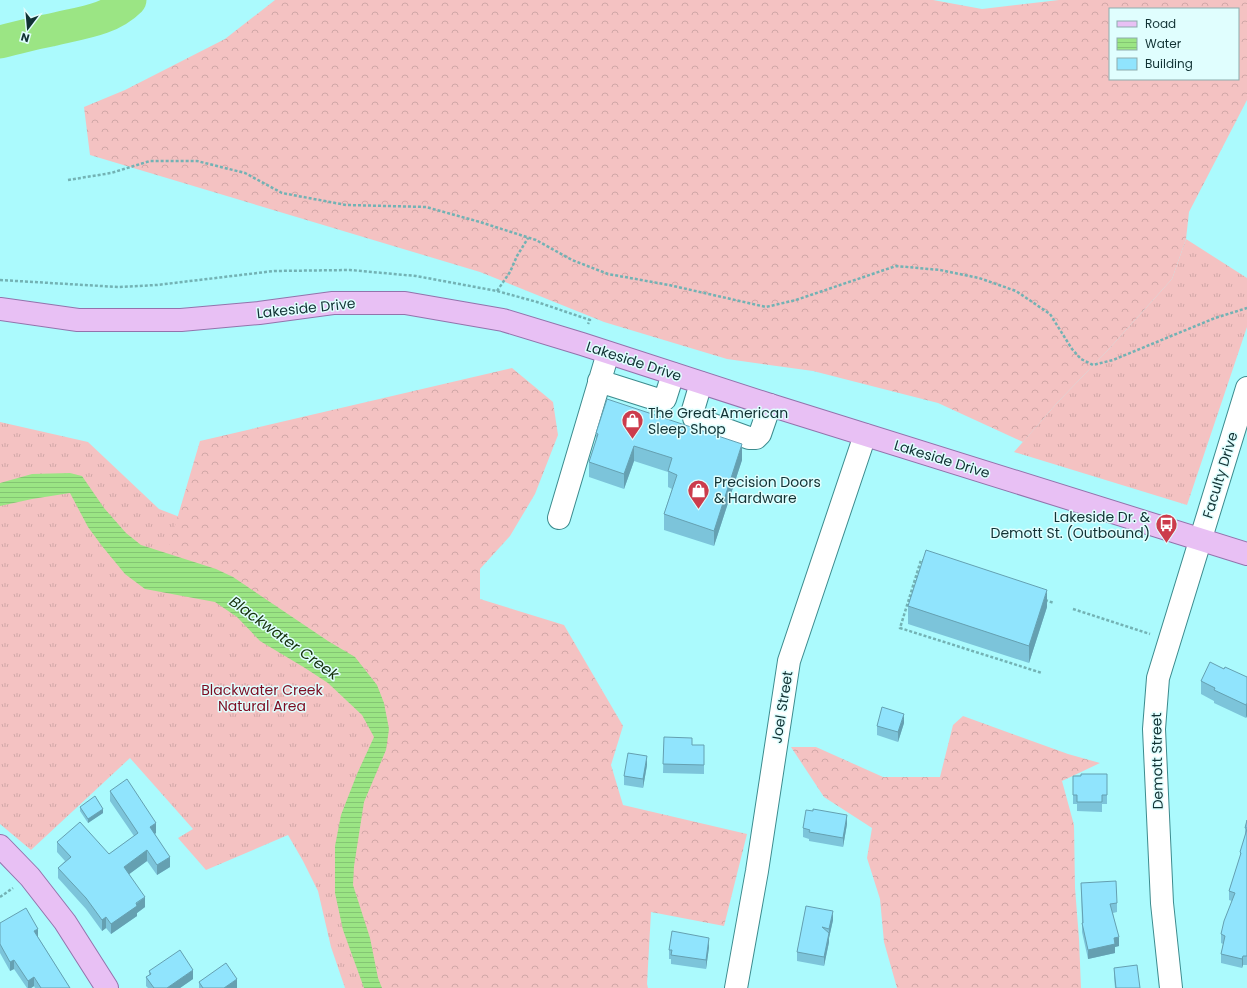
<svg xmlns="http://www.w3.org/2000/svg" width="1247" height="988" viewBox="0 0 1247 988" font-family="Poppins,sans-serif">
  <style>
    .grass { fill: url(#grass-tufts) }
    .forest { fill: url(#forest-crowns); fill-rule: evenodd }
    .water { fill: url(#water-rules) }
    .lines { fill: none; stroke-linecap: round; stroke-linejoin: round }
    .river { stroke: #9be584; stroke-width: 33 }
    .minor-casing { stroke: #3c8b8e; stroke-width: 24 }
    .major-casing { stroke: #9373ac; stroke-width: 24 }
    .path { stroke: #73b2b4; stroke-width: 2.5; stroke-dasharray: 3 2; stroke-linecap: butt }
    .minor { stroke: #fff; stroke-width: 22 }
    .major { stroke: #e8c0f4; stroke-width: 22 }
    .wall { fill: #7cc4da }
    .shaded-wall { fill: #65a0b1 }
    .building { fill: #90e4fd; stroke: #65a0b1 }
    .labels { text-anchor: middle; stroke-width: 3; stroke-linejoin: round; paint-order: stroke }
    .street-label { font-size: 14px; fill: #113234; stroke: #e0fefe }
    .poi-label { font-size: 14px; fill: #113234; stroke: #e0fefe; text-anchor: start }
    .park-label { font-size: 14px; fill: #7c0c22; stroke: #e0fefe }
    .water-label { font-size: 15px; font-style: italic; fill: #15320c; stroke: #e0fefe }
  </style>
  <defs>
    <pattern id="grass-tufts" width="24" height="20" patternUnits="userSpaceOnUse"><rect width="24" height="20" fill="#f4c2c2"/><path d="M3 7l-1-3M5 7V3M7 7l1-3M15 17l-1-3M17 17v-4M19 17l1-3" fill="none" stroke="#d0a7a7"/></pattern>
    <pattern id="forest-crowns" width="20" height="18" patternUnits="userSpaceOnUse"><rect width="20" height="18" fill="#f4c2c2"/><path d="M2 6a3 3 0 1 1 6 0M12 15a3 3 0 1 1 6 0" fill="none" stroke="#d0a7a7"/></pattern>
    <pattern id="water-rules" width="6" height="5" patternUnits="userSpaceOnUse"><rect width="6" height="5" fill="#9be584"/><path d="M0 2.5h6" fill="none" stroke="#84c573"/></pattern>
  </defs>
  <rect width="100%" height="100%" fill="#abfafd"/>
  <path class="grass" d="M1186,239L1247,278V327L1187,505L1014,452L1057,403L1108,350L1172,279Z
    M0,422L88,442L159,509L358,586L434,713L428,988H345L331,947L318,891L303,861L288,835L206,870L178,838L193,829L130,758L31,850L0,824Z"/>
  <path class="forest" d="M275,0H933L982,9L1059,0H1247V100L1189,212L1186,239L1172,279L1108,350L1057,403L1023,442L938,403L813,371L727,359L604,322L480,272L90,155L84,107L125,90L225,39ZM1110,9H1238V79H1110Z
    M512,368L553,402L558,435L535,494L510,536L480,569V599L564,625L623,726L611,765L623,805L747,834L724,926L651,912L647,984L648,988H382L378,978L370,938L353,885L354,866L364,802L386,750L389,729L355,657L328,641L233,577L216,569L167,553L200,441Z
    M963,716L1068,754L1100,763L1062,781L1074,825L1075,888L1079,939L1081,988H897L884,942L880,899L867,858L872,828L824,797L791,747H816L883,777H940L953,725Z"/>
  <path class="water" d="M70,473L82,476L104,508L126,533L141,545L216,569L233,577L328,641L355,657L377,685L384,703L389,729L386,750L364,802L354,866L353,885L370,938L378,978L382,988H364L343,930L335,893V846L341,815L357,774L374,737L362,715L328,683L305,668L260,641L237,617L215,602L145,589L125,574L102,546L88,527L70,493L32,499L0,506V483L32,474Z"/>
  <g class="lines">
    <path class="river" d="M0,42C17,38 34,33 51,30C78,23 109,21 130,0"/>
    <defs>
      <path id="minor" d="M599,381L662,401L665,399L673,374
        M701,383L693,410L694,418L749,438H756L760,434L770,405
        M559,518L608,353
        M736,988L757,871L789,661L865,435
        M1171,988L1162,903L1154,729L1158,678L1247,388"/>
      <path id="major" d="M0,309L78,320H181L259,313L333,303H405L503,320L582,344L770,405L1247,554
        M0,846L30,877L65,922L107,988"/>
    </defs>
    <use href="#minor" class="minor-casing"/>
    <use href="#major" class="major-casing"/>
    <path class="path" d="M68,180L111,173L150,161H197L245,173L282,193L346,205L426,207L480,222L536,240L572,260L608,274L669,285L766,307L796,300L896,266L940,270L979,278L1016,291L1050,314L1072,349L1081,359L1093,365L1113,360L1215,318L1247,308
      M0,280L118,287L157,285L274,271L350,270L416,276L497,291L537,302L590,320L588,324
      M497,291L510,272L517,256L528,238
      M925,561L921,560L900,628L1042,673
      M1045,600L1054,603
      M1073,609L1150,634
      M0,897L13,888"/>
    <use href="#minor" class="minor"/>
    <use href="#major" class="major"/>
  </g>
  <path class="wall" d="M596,433L742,460L714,546L664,530V514L672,489L668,487V472L634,461L624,489L589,477V462L596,440Z
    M908,606L1047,607L1029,663L908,624Z
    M1224,669L1247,677V716L1246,718L1214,703V701L1201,694V681Z
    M904,723L898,742L877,735V726Z
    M664,737L692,745H704V774L663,773Z
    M647,765L643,788L624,785V776Z
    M1107,774V804H1102V812L1077,811V804H1073V776Z
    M110,791L156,833L155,834L170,867L157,875L147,861L129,874L145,907L137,913V916L111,934L106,928L102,931L86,909L58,878V868L65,861L57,852V842L109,854L134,836L110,801Z
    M80,807L103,813L88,823L80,811Z
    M1247,820V965H1243L1242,968L1221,963V954L1223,944L1221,943V934L1232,901L1229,900V891L1240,857V852L1245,837V828Z
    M847,824L843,847L809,841V839L803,837V828Z
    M1081,883L1117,903V912L1113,913L1119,946L1115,947V953L1088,959L1082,932V923Z
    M806,906L833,920L829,938V942L824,966L797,961V952Z
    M0,923L38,937L70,988H35L34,986L31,988H27L14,969L10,971L0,953Z
    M709,947L706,969L671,964V959H669V950Z
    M1114,968L1140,988H1115L1114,977Z
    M149,971L193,979L180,988H148L146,986V977L149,975Z
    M199,982L237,988H199Z"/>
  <path class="shaded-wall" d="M742,444V460L714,546V531Z
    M634,446V461L624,489V474Z
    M1047,590V607L1029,663V646Z
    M1247,703V716L1246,718V705Z
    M904,714V723L898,742V732Z
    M647,756V765L643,788V779Z
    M103,809V813L88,823V819Z
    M847,815V824L843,847V838Z
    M156,823V833L150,837V827Z
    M147,850V861L124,878V867Z
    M170,857V867L157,875V865Z
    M145,897V907L137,913V916L111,934V924Z
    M833,911V920L829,938V929Z
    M106,917V928L102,931V920Z
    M38,929V938L34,931Z
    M829,933V942L824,966V957Z
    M1119,937V946L1115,947V953L1088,959V950L1114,938Z
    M709,938V947L706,969V960Z
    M1243,956V965L1242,968V959Z
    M14,960V969L10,971V962Z
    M193,970V979L180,988H167Z
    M34,977V986L31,988H28V981Z
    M237,979V988H224Z"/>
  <path class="building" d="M607,399L742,444L714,531L664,514L677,475L668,471L672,458L634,446L624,474L589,462L598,434L596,433Z
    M926,550L1047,590L1029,646L908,606Z
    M1210,662L1224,669L1225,667L1247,677V703L1246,705L1214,690L1215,688L1201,681Z
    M882,707L904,714L898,732L877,726Z
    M664,737L692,738V745H704V765L663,764Z
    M628,753L647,756L643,779L624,776Z
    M1081,774H1107V795H1102V802H1077V795H1073V776H1081Z
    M127,779L156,823L150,827L170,857L157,865L147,850L124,867L145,897L136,903L137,906L111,924L106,917L102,920L86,898L58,868L71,857L57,842L80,822L109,854L138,833L110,791Z
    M95,796L103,809L88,819L80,807Z
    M813,809L847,815L843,838L809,832L810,830L803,828L806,810L813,811Z
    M1247,820V828H1245Z
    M1247,829V956H1243L1242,959L1221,954L1225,936L1221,934L1224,921L1235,893L1229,891L1241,853L1240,852Z
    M1116,881L1117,903L1110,904L1119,937L1114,938L1115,944L1088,950L1082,923H1083L1081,883Z
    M806,906L833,911L829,929L822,927L829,933L824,957L797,952Z
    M26,908L38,929L34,931L70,988H41L34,977L28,981L14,960L10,962L0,944V923Z
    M672,931L709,938L706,960L671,955L672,950H669Z
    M180,950L193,970L167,988H154L146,977L151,974L149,971Z
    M226,963L237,979L224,988H203L199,982Z
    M1137,965L1140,988H1116L1114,968Z"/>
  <defs>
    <symbol id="shop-pin" viewBox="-11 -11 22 30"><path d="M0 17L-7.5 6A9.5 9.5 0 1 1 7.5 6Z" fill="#cc3c4c" stroke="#e0fefe"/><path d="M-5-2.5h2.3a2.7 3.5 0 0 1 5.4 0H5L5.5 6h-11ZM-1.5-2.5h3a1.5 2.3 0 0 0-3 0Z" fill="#fff"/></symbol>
    <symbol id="bus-pin" viewBox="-11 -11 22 30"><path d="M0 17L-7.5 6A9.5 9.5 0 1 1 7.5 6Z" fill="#cc3c4c" stroke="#e0fefe"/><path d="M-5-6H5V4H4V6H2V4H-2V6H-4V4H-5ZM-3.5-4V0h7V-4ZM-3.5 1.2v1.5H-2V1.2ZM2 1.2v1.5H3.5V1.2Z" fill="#fff"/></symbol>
  </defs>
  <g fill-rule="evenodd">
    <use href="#shop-pin" x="620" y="408" width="25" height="34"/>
    <use href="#shop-pin" x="686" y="478" width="25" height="34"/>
    <use href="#bus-pin" x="1154" y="512" width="25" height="34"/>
  </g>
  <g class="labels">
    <g class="street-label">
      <text transform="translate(306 308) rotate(-6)" y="5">Lakeside Drive</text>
      <text transform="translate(634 361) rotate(18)" y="5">Lakeside Drive</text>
      <text transform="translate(942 459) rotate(17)" y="5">Lakeside Drive</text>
      <text transform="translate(1220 475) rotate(-73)" y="5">Faculty Drive</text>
      <text transform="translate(782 707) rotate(-81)" y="5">Joel Street</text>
      <text transform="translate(1157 761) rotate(-91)" y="5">Demott Street</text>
    </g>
    <g class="poi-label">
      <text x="648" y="418">The Great American<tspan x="648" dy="16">Sleep Shop</tspan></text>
      <text x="714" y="487">Precision Doors<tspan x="714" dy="16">&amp; Hardware</tspan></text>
      <text x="1150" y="522" text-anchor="end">Lakeside Dr. &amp;<tspan x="1150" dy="16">Demott St. (Outbound)</tspan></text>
    </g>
    <g class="park-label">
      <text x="262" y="695">Blackwater Creek<tspan x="262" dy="16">Natural Area</tspan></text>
    </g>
    <g class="water-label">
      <text transform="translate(284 638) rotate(36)" y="5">Blackwater Creek</text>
    </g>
  </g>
  <rect x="1109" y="8" width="130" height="72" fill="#e0fefe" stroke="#8dacad"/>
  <rect x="1117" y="21" width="20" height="6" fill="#e8c0f4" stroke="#8dacad"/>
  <text x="1145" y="28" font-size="12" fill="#113234">Road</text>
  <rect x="1117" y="38" width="20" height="12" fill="url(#water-rules)" stroke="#8dacad"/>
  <text x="1145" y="48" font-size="12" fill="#113234">Water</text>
  <rect x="1117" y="58" width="20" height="12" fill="#90e4fd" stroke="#8dacad"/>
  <text x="1145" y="68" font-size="12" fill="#113234">Building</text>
  <g transform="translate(28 28) rotate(196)" stroke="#e0fefe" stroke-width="3" paint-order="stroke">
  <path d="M0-3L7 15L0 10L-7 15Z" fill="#113234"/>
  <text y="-6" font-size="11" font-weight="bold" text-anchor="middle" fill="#113234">N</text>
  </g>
</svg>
